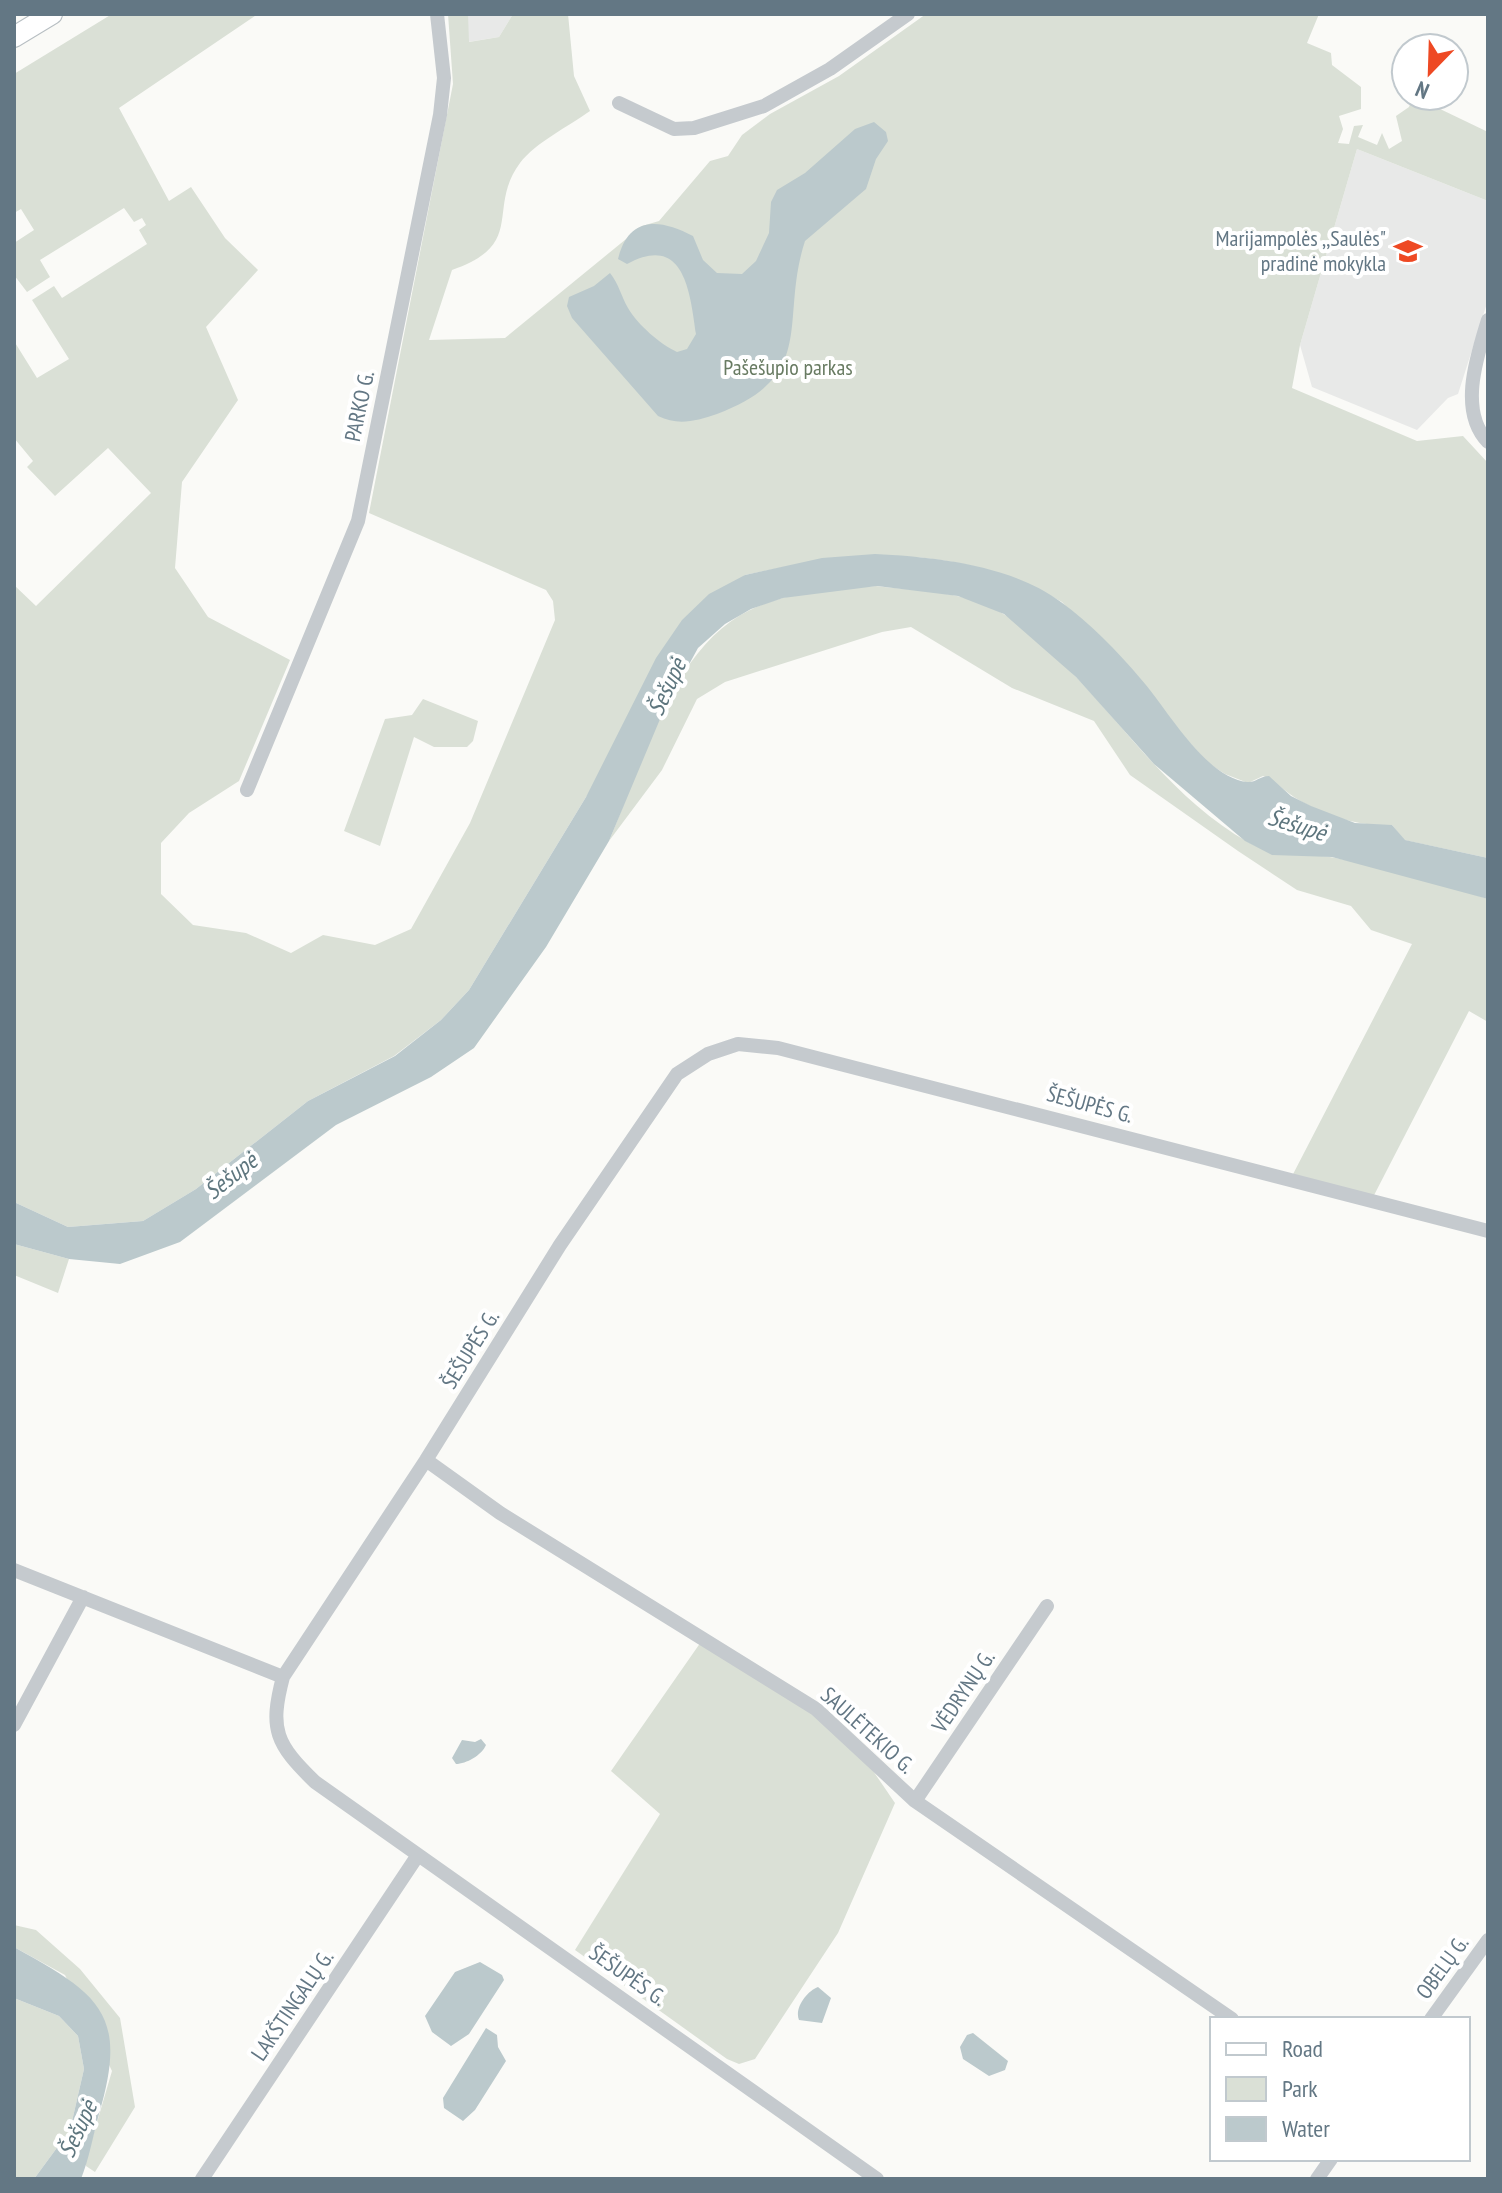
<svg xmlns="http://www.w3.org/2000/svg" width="1502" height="2193" viewBox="0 0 1502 2193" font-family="'PT Sans Narrow',sans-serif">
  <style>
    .built { fill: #e8e9e8 }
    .green { fill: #dae0d6 }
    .water { fill: #bbc9cc }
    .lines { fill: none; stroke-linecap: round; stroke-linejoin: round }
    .secondary-casing { stroke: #b7bec2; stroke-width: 22 }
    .street { stroke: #c5cace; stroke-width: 14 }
    .secondary { stroke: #fff; stroke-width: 20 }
    .labels { text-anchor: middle; stroke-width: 8; stroke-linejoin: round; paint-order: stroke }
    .poi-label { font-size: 22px; fill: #637784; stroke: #fff; text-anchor: end }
    .park-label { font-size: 22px; fill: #687b62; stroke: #fff }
    .street-label { font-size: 22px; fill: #637784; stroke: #fff }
    .water-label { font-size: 24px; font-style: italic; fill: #5e767e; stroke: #fff }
  </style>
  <rect width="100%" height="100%" fill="#fafaf7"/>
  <path class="built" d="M468,14H513L499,37L468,42Z
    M1357,149L1488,201V300L1458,394L1448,398L1417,430L1312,387L1300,345Z"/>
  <path class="green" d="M112,14H258L119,108L169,201L191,187L225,238L258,270L206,327L238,400L182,482L175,568L208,617L290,660L239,781L189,813L161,843V894L193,925L246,933L291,953L323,935L375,945L411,929L470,823L555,620L553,601L546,590L369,513L453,84L448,14H468L469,42L499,37L513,14H568L574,76L590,111C569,126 535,143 520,163C486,209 527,244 452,270L429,340L505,338L642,226L659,221L710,161L728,156L742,135L770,114L839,76L926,14H1319L1307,43L1331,53L1332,65L1361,87V109L1339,116L1343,129L1338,143L1349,144L1354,126L1363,125L1358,137L1377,145L1382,133L1389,149L1402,141L1396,116L1409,107L1413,96L1488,132V201L1357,149L1300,345L1292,388L1417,441L1463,436L1488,463V858L1404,840L1392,825C1359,827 1322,815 1294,797C1283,790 1276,781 1263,776L1248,783L1225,774L1208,763L1062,602C955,542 859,550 745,575L586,797L469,990L441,1020L394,1056L308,1101L196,1189L143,1221L68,1227L14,1202V585L36,606L151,493L108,448L55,496L27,467L33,461L14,438V341L37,378L69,359L32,300L54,286L62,298L147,244L139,230L146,225L142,218L134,222L124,208L40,260L50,277L27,292L14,275V243L34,230L21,209L14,213V74Z
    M876,586C918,591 969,591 1005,615C1098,677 1150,787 1248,842C1281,861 1302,851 1336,858C1386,868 1439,882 1488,899V1022L1469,1011L1370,1203L1290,1180L1412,944L1371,930L1351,906L1297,890L1238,851L1130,775L1094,721L1012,688L911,627L882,632L725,682L697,699L662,770L609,841C641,766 672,647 750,610C789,591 834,589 876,586Z
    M423,699L478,721L473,741L467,747H434L414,737L380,846L344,831L385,719L412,715Z
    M14,1244L69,1259L58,1293L14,1275Z
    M703,1639L841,1724L895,1803L838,1933L755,2059L739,2064L727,2059L575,1950L660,1814L611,1771Z
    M14,1925L36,1930L80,1969L120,2018L135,2107L95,2172L86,2166V2160L112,2071L65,1975L14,1947Z
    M14,1998L59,2016L78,2036L84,2069L70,2130L34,2179H14Z"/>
  <path class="water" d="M874,122L886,132L888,141L876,159L866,189L805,241C779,321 819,376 717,414C696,421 678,426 658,416L572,318L567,306L569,297L594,286L610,273C619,284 621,296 628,308C638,325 660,344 677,352L687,349L696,334C690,291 684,233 627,264L618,259C629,215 660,219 693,236L703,260L717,273L742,274L756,261L769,233L771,202L777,190L805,173L855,129Z
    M875,554C936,557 1011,565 1061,602C1089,622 1118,652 1140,678C1167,708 1204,777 1247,782C1255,783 1260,776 1269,776L1291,796L1311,806L1355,823L1392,825L1405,840L1488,858V899L1332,857L1272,855L1245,841L1154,764L1076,677L1004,614L958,596L877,586L783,598L751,609L725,624L698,648L663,712L609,841L546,947L474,1048L431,1077L336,1125L180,1242L120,1264L69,1259L14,1244V1202L68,1227L143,1221L196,1189L308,1101L395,1056L441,1020L469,990L586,797L656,658L682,620L709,594L745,575L822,558Z
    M481,1739L486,1745C482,1755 466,1764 456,1764L452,1758L462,1740L475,1742Z
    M14,1947C99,1994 129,2013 99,2114C93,2136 89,2159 81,2179H34L70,2130L84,2069L78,2036L59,2016L14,1998Z
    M480,1962L502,1975L504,1980L469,2034L451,2046L432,2032L425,2016L455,1972Z
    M818,1987L831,1998L822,2023L799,2020C794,2008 807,1991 818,1987Z
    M486,2028L497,2035L498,2047L506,2061L475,2110L463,2121L444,2108L443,2098Z
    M973,2033L1008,2061L1005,2070L989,2076L963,2059L960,2047L967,2035Z"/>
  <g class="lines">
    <defs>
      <path id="secondary" d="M14,37L52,14"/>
    </defs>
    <use href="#secondary" class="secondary-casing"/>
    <path class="street" d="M619,103L674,129L694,128L764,106L830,69L908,14
      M1488,320C1477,356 1458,411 1488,442
      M247,790L358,521L440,115L444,78L437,14
      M426,1460L500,1513L816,1709L915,1801L1232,2019
      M14,1570L283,1677
      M14,1725L83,1597
      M915,1801L1047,1606
      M1431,2019L1488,1940
      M202,2179L418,1855
      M877,2179L315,1782C276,1744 269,1730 283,1677L426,1460L560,1245L677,1074L708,1054L738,1044L778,1048L1488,1231
      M1317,2179L1331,2159"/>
    <use href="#secondary" class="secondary"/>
  </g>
  <defs>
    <symbol id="school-bare" viewBox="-9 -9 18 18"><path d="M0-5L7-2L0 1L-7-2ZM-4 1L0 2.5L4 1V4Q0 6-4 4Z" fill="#ee4923" stroke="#fff" stroke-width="2.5" paint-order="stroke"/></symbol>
  </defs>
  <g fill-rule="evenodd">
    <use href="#school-bare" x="1388" y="231" width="40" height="40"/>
  </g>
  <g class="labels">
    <g class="poi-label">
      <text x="1386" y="246">Marijampolės ,,Saulės"<tspan x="1386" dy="25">pradinė mokykla</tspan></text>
    </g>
    <g class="park-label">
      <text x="788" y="375">Pašešupio parkas</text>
    </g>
    <g class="street-label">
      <text transform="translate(359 406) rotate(-78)" y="8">PARKO G.</text>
      <text transform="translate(1090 1104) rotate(15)" y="8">ŠEŠUPĖS G.</text>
      <text transform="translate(470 1349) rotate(-58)" y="8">ŠEŠUPĖS G.</text>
      <text transform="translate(963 1691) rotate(-56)" y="8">VĖDRYNŲ G.</text>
      <text transform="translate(868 1730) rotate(42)" y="8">SAULĖTEKIO G.</text>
      <text transform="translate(1442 1967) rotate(-54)" y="8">OBELŲ G.</text>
      <text transform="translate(628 1975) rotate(35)" y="8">ŠEŠUPĖS G.</text>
      <text transform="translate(292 2005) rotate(-56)" y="8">LAKŠTINGALŲ G.</text>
    </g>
    <g class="water-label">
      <text transform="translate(667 687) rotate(-65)" y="8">Šešupė</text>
      <text transform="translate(1297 825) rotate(17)" y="8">Šešupė</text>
      <text transform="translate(231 1176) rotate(-38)" y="8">Šešupė</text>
      <text transform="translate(78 2129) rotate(-65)" y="8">Šešupė</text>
    </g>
  </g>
  <rect width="1502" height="2193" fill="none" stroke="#637784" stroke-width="32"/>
  <rect x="1210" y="2017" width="260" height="144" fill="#ffffff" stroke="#c1c9ce" stroke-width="2"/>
  <rect x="1226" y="2043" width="40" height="12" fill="#ffffff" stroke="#c1c9ce" stroke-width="2"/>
  <text x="1282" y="2057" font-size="24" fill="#637784">Road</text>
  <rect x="1226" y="2077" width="40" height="24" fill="#dae0d6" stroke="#c1c9ce" stroke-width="2"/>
  <text x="1282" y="2097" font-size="24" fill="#637784">Park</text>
  <rect x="1226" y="2117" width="40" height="24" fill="#bbc9cc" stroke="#c1c9ce" stroke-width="2"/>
  <text x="1282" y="2137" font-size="24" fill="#637784">Water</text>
  <g transform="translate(1430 72) rotate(203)"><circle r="38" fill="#ffffff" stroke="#c1c9ce" stroke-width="2"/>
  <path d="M0-6L14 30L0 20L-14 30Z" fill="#ee4923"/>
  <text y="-12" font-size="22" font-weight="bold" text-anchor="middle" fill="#637784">N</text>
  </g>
</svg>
